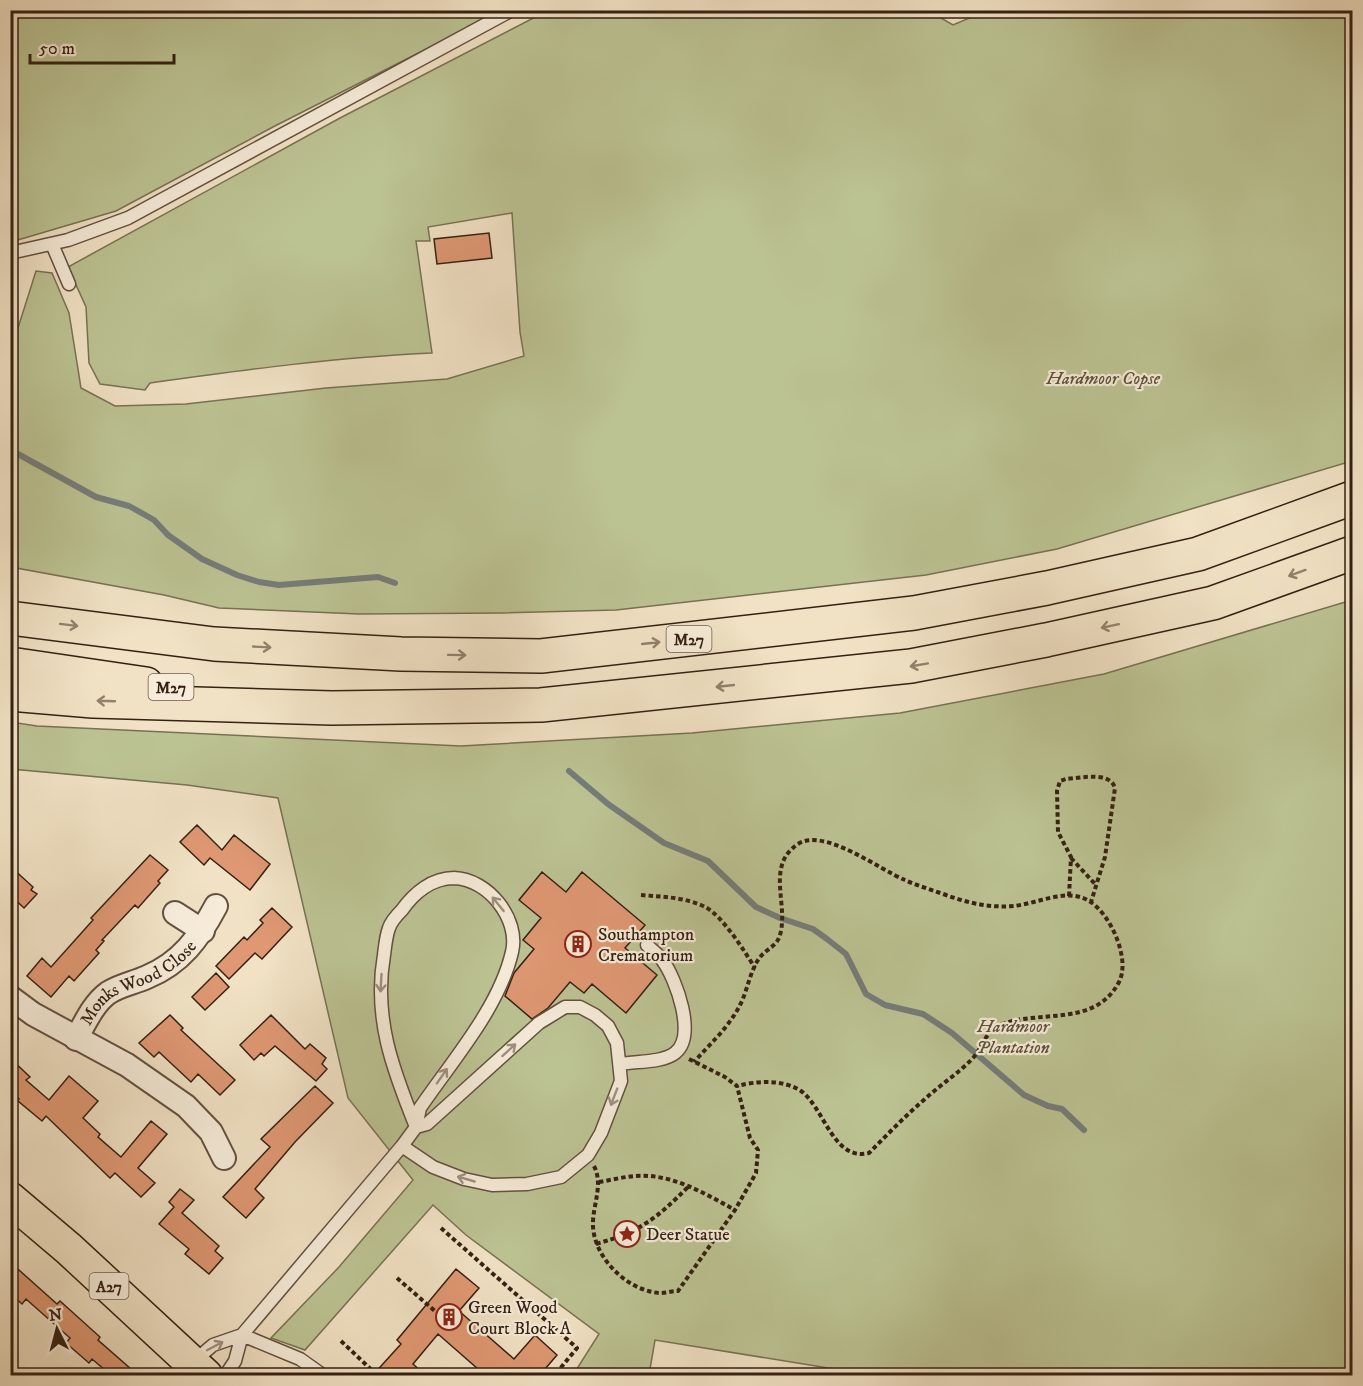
<svg xmlns="http://www.w3.org/2000/svg" width="1363" height="1386" viewBox="0 0 1363 1386" font-family="'IM FELL DW Pica',serif">
  <style>
    .green { fill: #bcc393; stroke: #787253; stroke-width: 1.5 }
    .lines { fill: none; stroke-linecap: round; stroke-linejoin: round }
    .stream { stroke: #757d7a; stroke-width: 6 }
    .building { fill: #df9873; stroke: #352013; stroke-width: 1.5 }
    .service-casing { stroke: #645040; stroke-width: 15 }
    .minor-casing { stroke: #645040; stroke-width: 26 }
    .primary-casing { stroke: #352013; stroke-width: 36 }
    .motorway-casing { stroke: #352013; stroke-width: 36 }
    .path { stroke: #352013; stroke-width: 4; stroke-dasharray: 4.5 3; stroke-linecap: butt }
    .service { stroke: #f6ecd9; stroke-width: 12 }
    .minor { stroke: #f6ecd9; stroke-width: 22 }
    .primary { stroke: #f1e2c5; stroke-width: 33 }
    .motorway { stroke: #f1e2c5; stroke-width: 33 }
    .oneway { stroke: #93816c }
    .oneway2 { stroke: #9f9080 }
    .labels { text-anchor: middle; stroke-width: 4.5; stroke-linejoin: round; paint-order: stroke }
    .shield { fill: #f6ecd9; stroke: #6f5d4e; stroke-width: 1.5 }
    .shield-label { font-size: 16px; font-weight: bold; fill: #352013 }
    .park-label { font-size: 18px; font-style: italic; fill: #5e5139; stroke: #f6ecd9 }
    .poi-label { font-size: 18px; fill: #352013; stroke: #f6ecd9; text-anchor: start }
    .street-label { font-size: 18px; fill: #352013; stroke: #f6ecd9 }
  </style>
  <rect width="100%" height="100%" fill="#f1e2c5"/>
  <filter id="stains"><feTurbulence type="fractalNoise" baseFrequency=".00333" numOctaves="4"/><feColorMatrix values="0 0 0 0 .2 0 0 0 0 .09 0 0 0 0 .02 0 0 0 .5 -.17"/></filter>
  <radialGradient id="worn" r=".72"><stop offset=".6" stop-color="#630" stop-opacity="0"/><stop offset="1" stop-color="#630" stop-opacity=".3"/></radialGradient>
  <path class="green" d="M10,11H501L271,128L116,211L11,242Z
    M929,11L953,25L988,10L1352,11V461L1057,549L926,575L616,610L503,613L359,614L219,608L164,595L11,567V350L36,271L52,273L69,313L81,388L115,406L186,404L326,388L447,379L524,356L520,332L512,213L428,227L430,241H416L432,353C338,357 244,370 150,383L145,390L100,384L89,363L86,307L68,267L340,118L547,11Z
    M1352,600V1375L956,1376L859,1373L655,1340L649,1375H573L599,1334L466,1235L433,1205L305,1350L271,1338L339,1267L413,1180L348,1098L278,798L187,785L11,769V722L37,726L461,746L692,733L900,713L1104,674Z"/>
  <g class="lines">
    <path class="stream" d="M18,454L96,497L129,506L154,520L168,535L202,559L237,575L259,582L279,585L378,577L395,583
      M569,771L608,804L664,843L708,861L756,907L780,918L813,929L827,939L846,954L866,994L885,1005L923,1014L952,1033L1024,1095L1048,1106L1062,1109L1084,1130"/>
  </g>
  <path class="building" d="M489,233L492,258L437,264L434,239Z
    M197,825L222,850L234,835L270,864L250,890L210,858L204,865L180,842Z
    M150,855L168,870L158,881L160,883L138,908L135,905L102,940L104,941L96,950L99,953L74,981L69,976L51,997L27,976L42,958L51,967L93,920L91,918Z
    M10,866L33,887L31,890L37,894L24,908L10,895Z
    M542,872L566,892L582,872L645,925L625,948L657,975L626,1013L592,984L584,993L570,982L548,1008L532,1019L505,996L514,973L534,949L523,940L541,918L519,900Z
    M272,908L292,927L262,959L255,953L229,979L216,966L244,937L247,940L263,923L260,920Z
    M216,973L229,987L205,1010L192,997Z
    M170,1015L183,1028L181,1030L235,1080L220,1095L198,1074L191,1082L159,1052L154,1057L139,1043Z
    M271,1015L305,1049L310,1044L326,1058L322,1064L327,1069L316,1081L275,1046L264,1056L261,1053L254,1060L240,1045Z
    M10,1058L30,1077L26,1080L49,1100L69,1076L98,1101L83,1118L100,1134L98,1137L121,1157L151,1121L167,1134L138,1168L155,1183L141,1197L115,1173L110,1178L46,1116L42,1121L18,1101L19,1099L13,1093L10,1096Z
    M315,1086L333,1103L295,1142L255,1189L264,1198L246,1218L223,1197L270,1147L261,1139Z
    M180,1189L194,1200L182,1213L219,1246L215,1251L223,1258L209,1274L185,1254L189,1249L159,1224L174,1207L169,1202Z
    M10,1262L57,1304L60,1301L100,1337L98,1340L139,1376H112L92,1359L89,1363L66,1343L70,1338L26,1299L22,1304L10,1293Z
    M456,1269L479,1288L459,1311L514,1359L535,1335L557,1355L539,1376H486L438,1334L413,1364L426,1376H372L401,1344L397,1340Z"/>
  <g class="lines">
    <defs>
      <path id="service" d="M52,244L69,284
        M10,253L68,240L128,218L512,10
        M621,1064C636,1061 662,1063 675,1053C697,1036 676,979 663,961C659,955 652,950 647,945
        M402,1146L433,1167L464,1179L492,1185L527,1184L561,1177L588,1155L601,1133L621,1081L617,1043L608,1026L595,1015L580,1007H565L539,1023L427,1124L416,1127
        M193,1362L213,1345L242,1335L300,1359L324,1376
        M225,1376L235,1361L242,1335L402,1146L416,1127L420,1108C452,1061 499,1008 512,952C520,919 488,879 454,878C432,878 414,893 402,910C397,915 391,922 389,928C386,936 385,947 384,955C373,1018 393,1070 416,1127"/>
      <g id="minor">
        <path d="M175,913L203,931"/>
        <path d="M10,997L33,1014L127,1065L186,1106L211,1132L224,1158"/>
        <path id="s1" d="M76,1039C85,1023 93,1004 108,993C120,985 134,983 147,977C181,963 199,938 216,906"/>
      </g>
      <path id="primary" d="M10,1199L69,1249L206,1376"/>
      <path id="motorway" d="M10,618L214,644L401,654L541,656L914,613L1047,588L1198,554L1352,498
        M10,664L146,684
        M10,694L93,701L332,708L541,705L911,666L1046,640L1213,603L1352,553"/>
    </defs>
    <use href="#service" class="service-casing"/>
    <use href="#minor" class="minor-casing"/>
    <use href="#primary" class="primary-casing"/>
    <use href="#motorway" class="motorway-casing"/>
    <path class="path" d="M1071,858L1096,885
      M641,895C663,897 685,897 705,907C722,915 745,952 755,968
      M1069,896L1071,857L1058,832L1057,791L1060,781L1066,779C1080,778 1110,771 1115,788L1105,857L1091,902
      M689,1059L725,1077L737,1086C756,1081 783,1079 801,1091C824,1107 833,1162 869,1153C887,1135 905,1116 925,1099C940,1085 959,1073 973,1058C983,1046 986,1031 1000,1025C1039,1009 1095,1028 1119,982C1131,959 1110,913 1089,901C1067,887 1037,904 1013,906C990,908 968,903 946,895C932,890 918,886 905,880C880,870 824,827 798,844C765,866 789,904 780,935C777,946 768,948 761,956C750,969 748,990 740,1005C729,1027 710,1044 694,1062
      M594,1166C603,1184 594,1202 593,1221C591,1255 626,1291 660,1293C666,1293 672,1291 678,1291L735,1210L756,1173L758,1150L750,1138L737,1086
      M599,1182C611,1180 623,1177 635,1176C671,1173 704,1193 735,1210
      M441,1228L577,1348L554,1376
      M596,1244C641,1231 656,1219 689,1186
      M397,1278L436,1312
      M341,1341L378,1376"/>
    <use href="#service" class="service"/>
    <use href="#minor" class="minor"/>
    <use href="#primary" class="primary"/>
    <use href="#motorway" class="motorway"/>
  </g>
  <defs><path id="oneway-shaft" d="M-6 0H5M1.5-3L5.5 0L1.5 3" fill="none" stroke-width="1.6" stroke-linecap="round" stroke-linejoin="round" transform="scale(1.5)"/></defs>
  <g class="oneway">
    <use href="#oneway-shaft" transform="translate(1297 573) rotate(160)"/>
    <use href="#oneway-shaft" transform="translate(69 625) rotate(7)"/>
    <use href="#oneway-shaft" transform="translate(1110 626) rotate(168)"/>
    <use href="#oneway-shaft" transform="translate(651 643) rotate(-6)"/>
    <use href="#oneway-shaft" transform="translate(262 647) rotate(3)"/>
    <use href="#oneway-shaft" transform="translate(457 655) rotate(1)"/>
    <use href="#oneway-shaft" transform="translate(919 665) rotate(170)"/>
    <use href="#oneway-shaft" transform="translate(725 686) rotate(174)"/>
    <use href="#oneway-shaft" transform="translate(106 701) rotate(-178)"/>
  </g>
  <g class="oneway2">
    <use href="#oneway-shaft" transform="translate(498 904) rotate(-129)"/>
    <use href="#oneway-shaft" transform="translate(381 983) rotate(93)"/>
    <use href="#oneway-shaft" transform="translate(509 1050) rotate(-42)"/>
    <use href="#oneway-shaft" transform="translate(442 1076) rotate(-55)"/>
    <use href="#oneway-shaft" transform="translate(614 1097) rotate(111)"/>
    <use href="#oneway-shaft" transform="translate(466 1179) rotate(-164)"/>
    <use href="#oneway-shaft" transform="translate(215 1346) rotate(-28)"/>
  </g>
  <defs>
    <symbol id="building-ring" viewBox="-11 -11 22 22"><circle r="9.5" fill="#f6ecd9" stroke="#8f2418" stroke-width="1.5"/><path d="M-4-6H4V6H1V3H-1V6H-4ZM-2.5-4.3h1.7v1.8h-1.7ZM.8-4.3h1.7v1.8H.8ZM-2.5-1h1.7V.8h-1.7ZM.8-1h1.7V.8H.8Z" fill="#8f2418"/></symbol>
    <symbol id="sight-ring" viewBox="-11 -11 22 22"><circle r="9.5" fill="#f6ecd9" stroke="#8f2418" stroke-width="1.5"/><path d="M0-6L1.8-2.2L6-1.7L2.9 1.2L3.7 5.4L0 3.3L-3.7 5.4L-2.9 1.2L-6-1.7L-1.8-2.2Z" fill="#8f2418"/></symbol>
  </defs>
  <g fill-rule="evenodd">
    <use href="#building-ring" x="563" y="929" width="30" height="30"/>
    <use href="#sight-ring" x="612" y="1219" width="30" height="30"/>
    <use href="#building-ring" x="434" y="1302" width="30" height="30"/>
  </g>
  <g class="labels">
    <g class="shield">
      <rect x="666.5" y="626" width="45" height="26" rx="4.5"/>
      <rect x="148.5" y="674" width="45" height="26" rx="4.5"/>
      <rect x="89.5" y="1273" width="39" height="26" rx="4.5"/>
    </g>
    <g class="shield-label">
      <text x="689" y="645">M27</text>
      <text x="171" y="693">M27</text>
      <text x="109" y="1292">A27</text>
    </g>
    <g class="park-label">
      <text x="1103" y="384">Hardmoor Copse</text>
      <text x="1013" y="1032">Hardmoor<tspan x="1013" dy="21">Plantation</tspan></text>
    </g>
    <g class="poi-label">
      <text x="598" y="940">Southampton<tspan x="598" dy="21">Crematorium</tspan></text>
      <text x="646" y="1240">Deer Statue</text>
      <text x="468" y="1313">Green Wood<tspan x="468" dy="21">Court Block A</tspan></text>
    </g>
    <g class="street-label">
      <text dy="6" stroke="none"><textPath href="#s1" startOffset="87">Monks Wood Close</textPath></text>
    </g>
  </g>
  <rect width="1363" height="1386" fill="none" stroke="#f1e2c5" stroke-width="36"/>
  <rect x="12" y="12" width="1339" height="1362" fill="none" stroke="#352013" stroke-width="3"/>
  <rect x="18" y="18" width="1327" height="1350" fill="none" stroke="#352013" stroke-width="1.5"/>
  <g transform="translate(57 1329) rotate(354)" stroke="#f6ecd9" stroke-width="4.5" paint-order="stroke">
  <path d="M0-4.5L10 22L0 15L-10 22Z" fill="#352013"/>
  <text y="-9" font-size="16" font-weight="bold" text-anchor="middle" fill="#352013">N</text>
  </g>
  <path d="M30 54v9h144v-9" fill="none" stroke="#352013" stroke-width="3"/>
  <text x="39" y="54" font-size="18" fill="#352013" stroke="#f6ecd9" stroke-width="4.5" paint-order="stroke">50 m</text>
  <rect width="100%" height="100%" filter="url(#stains)"/>
  <rect width="100%" height="100%" fill="url(#worn)"/>
</svg>
